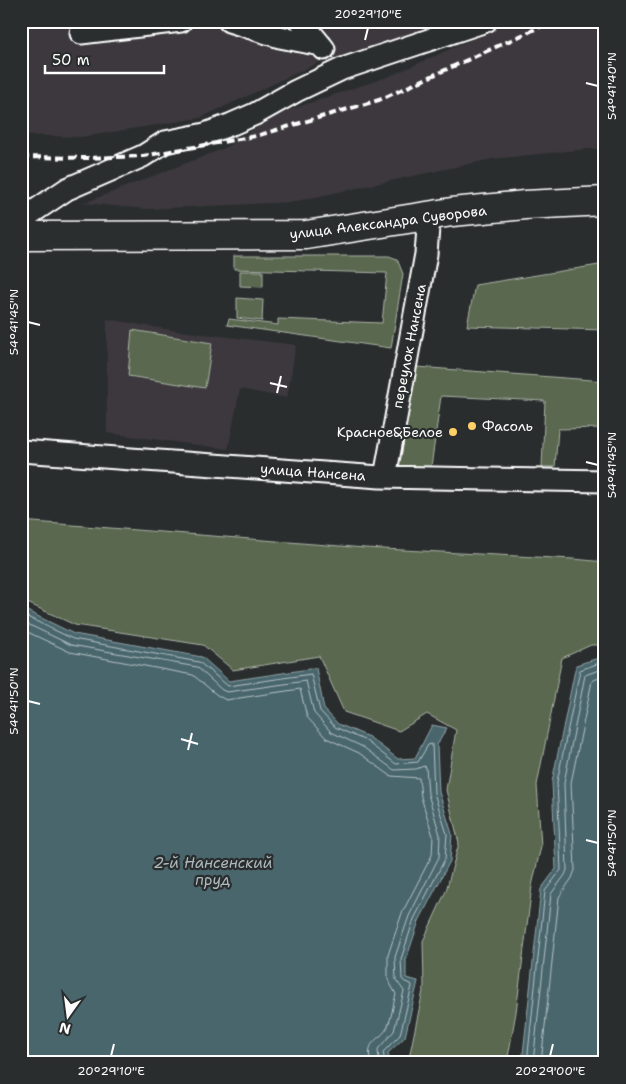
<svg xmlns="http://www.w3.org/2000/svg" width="626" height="1084" viewBox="0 0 626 1084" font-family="'Shantell Sans',sans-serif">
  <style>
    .built { fill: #3c393d }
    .green { fill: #5a6850; stroke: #acb4a8 }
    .water { fill: #49666d; stroke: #92a3a7 }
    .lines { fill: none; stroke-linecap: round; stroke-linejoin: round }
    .shore { stroke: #b6c2c5; stroke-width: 1 }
    .minor-casing { stroke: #fff; stroke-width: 25 }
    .major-casing { stroke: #fff; stroke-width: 31 }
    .minor { stroke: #2a2d2e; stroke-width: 21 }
    .major { stroke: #2a2d2e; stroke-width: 28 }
    .rail { stroke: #fff; stroke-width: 4; stroke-dasharray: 8 4; stroke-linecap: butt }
    .ticks { fill: none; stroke: #fff; stroke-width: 2 }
    .poi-dot { fill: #ffd166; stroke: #2a2d2e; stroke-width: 2 }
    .labels { text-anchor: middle; stroke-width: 4.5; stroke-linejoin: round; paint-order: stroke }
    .street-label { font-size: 14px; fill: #fff; stroke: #2a2d2e }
    .poi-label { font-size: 14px; fill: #fff; stroke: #2a2d2e; text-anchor: start }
    .water-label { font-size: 15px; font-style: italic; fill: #adbabd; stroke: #2a2d2e }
    .neatline { fill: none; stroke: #fff; stroke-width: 2 }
    .ticks-label { font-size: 12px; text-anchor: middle; fill: #fff }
  </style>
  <rect width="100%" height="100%" fill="#2a2d2e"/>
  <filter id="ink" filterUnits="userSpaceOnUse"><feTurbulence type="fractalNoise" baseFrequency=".02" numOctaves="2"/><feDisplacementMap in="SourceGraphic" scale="10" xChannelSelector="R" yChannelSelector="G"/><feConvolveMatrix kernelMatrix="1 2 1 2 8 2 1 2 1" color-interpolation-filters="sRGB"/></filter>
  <g filter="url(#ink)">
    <path class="built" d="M21,21H456L352,57L324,60L200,118L81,137L21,135Z
      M513,21H605V149H586L492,159L292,202L146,209L84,203L225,148L277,114L390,76Z
      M107,319L171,330L296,345L287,398L240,389L228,449L107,433Z"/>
    <path class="green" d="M234,256H389L397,259L403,274L391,348L227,325L229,319L278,325V319L382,323L387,273L234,269Z
      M605,264V330L467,326L475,285Z
      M263,271V287L240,286V271Z
      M237,298L263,300L262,321L237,318Z
      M132,330L212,343L205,388L128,376Z
      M417,367L605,381V428L558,429L555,467H542L545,401L441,396L431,467H399Z
      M21,521L365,548L573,559L605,562V645H591L562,658L537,785L541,846L532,886L516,1012L507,1063H408L424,986L423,941L446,891L459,843L446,790L456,730L427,714L399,731L344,712L319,656L233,670L203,645L75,625L21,600Z"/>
    <path class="water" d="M21,608L74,634L202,657L229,681L316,668L324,709L338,724L369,737L398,759L415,758L432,725L447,728L437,745L439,792L452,834L450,861L419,921L406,960V978L418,981L405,1037L388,1053L390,1063H21Z
      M605,656V1063H522L541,889L556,869L552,782L576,665Z"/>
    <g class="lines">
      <path class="shore" d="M21,614L73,639L199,662L228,686L311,674L320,711L335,727L366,741L396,764L418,762L428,745L432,744L434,793L447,834L445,859L414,919L401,959L402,979L405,982L411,984L412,986L400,1035L383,1052L385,1063
        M21,621L71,645L197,667L222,690L227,692L306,681L314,713L331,732L363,747L394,770L416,769L424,766L426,767L428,794L440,835L439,857L409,916L395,957L396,980L404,991L394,1031L378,1049L379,1063
        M21,629L70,652L193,675L217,695L226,700L300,689L307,717L326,738L359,753L391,776L419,778L421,797L433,836L432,855L402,913L388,955V980L396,994C393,1004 392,1016 388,1026C382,1041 364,1038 371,1063
        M527,1063L545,891L561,870L557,782L580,670L605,661
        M533,1063L551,894L565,875L567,870L564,783L585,675L605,668
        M541,1063L559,897L572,878L575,870L571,783L592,681L605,675"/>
      <defs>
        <path id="minor" d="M229,21L280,37L321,45
          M301,21L324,49
          M81,33L181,21
          M21,220L67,189L143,156L165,142L205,134L232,124L255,114L296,91L342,69L486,21
          M21,451L380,477L605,481
          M385,477L426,254L429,215"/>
        <path id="major" d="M21,236L306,235L452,212L525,205L605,201"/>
      </defs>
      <use href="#minor" class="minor-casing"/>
      <use href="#major" class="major-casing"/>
      <use href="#minor" class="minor"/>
      <use href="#major" class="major"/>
      <path class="rail" d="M21,157L88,158L143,156L256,136L379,100L553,21"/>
    </g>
  </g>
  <path class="ticks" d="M365,40L368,28M586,83L598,86M28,322L40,325M270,383L287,387M277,393L281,376M586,462L598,465M28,701L40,704M181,739L198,744M188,750L192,733M586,840L598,843M111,1056L114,1044M550,1056L553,1044"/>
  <g class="poi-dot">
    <circle cx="472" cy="426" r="5"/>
    <circle cx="453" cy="432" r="5"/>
  </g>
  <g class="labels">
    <g class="street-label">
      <text transform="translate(388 222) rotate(-7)" y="5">улица Александра Суворова</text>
      <text transform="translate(409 346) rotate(-79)" y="5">переулок Нансена</text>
      <text transform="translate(313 472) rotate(4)" y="5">улица Нансена</text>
    </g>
    <g class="poi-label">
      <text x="482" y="431">Фасоль</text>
      <text x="443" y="437" text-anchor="end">Красное&amp;Белое</text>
    </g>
    <g class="water-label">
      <text x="213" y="868">2-й Нансенский<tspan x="213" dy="17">пруд</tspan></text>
    </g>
  </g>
  <rect width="626" height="1084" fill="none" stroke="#2a2d2e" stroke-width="55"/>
  <g transform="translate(68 1016) rotate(194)" stroke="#2a2d2e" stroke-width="4" paint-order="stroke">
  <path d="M0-4L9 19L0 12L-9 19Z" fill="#ffffff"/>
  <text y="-8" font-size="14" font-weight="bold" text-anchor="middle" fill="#ffffff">N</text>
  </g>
  <path d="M45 65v8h119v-8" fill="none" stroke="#ffffff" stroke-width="2.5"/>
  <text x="52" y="65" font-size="15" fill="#ffffff" stroke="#2a2d2e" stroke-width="4" paint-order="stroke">50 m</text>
  <rect x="28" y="28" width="570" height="1028" class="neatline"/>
  <g class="ticks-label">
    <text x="368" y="18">20°29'10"E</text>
    <text transform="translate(612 86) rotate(-90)" y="4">54°41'40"N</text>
    <text transform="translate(14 322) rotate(-90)" y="4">54°41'45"N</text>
    <text transform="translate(612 465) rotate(-90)" y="4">54°41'45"N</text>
    <text transform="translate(14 701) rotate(-90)" y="4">54°41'50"N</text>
    <text transform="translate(612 843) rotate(-90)" y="4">54°41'50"N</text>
    <text x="111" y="1075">20°29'10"E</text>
    <text x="550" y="1075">20°29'00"E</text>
  </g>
</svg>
